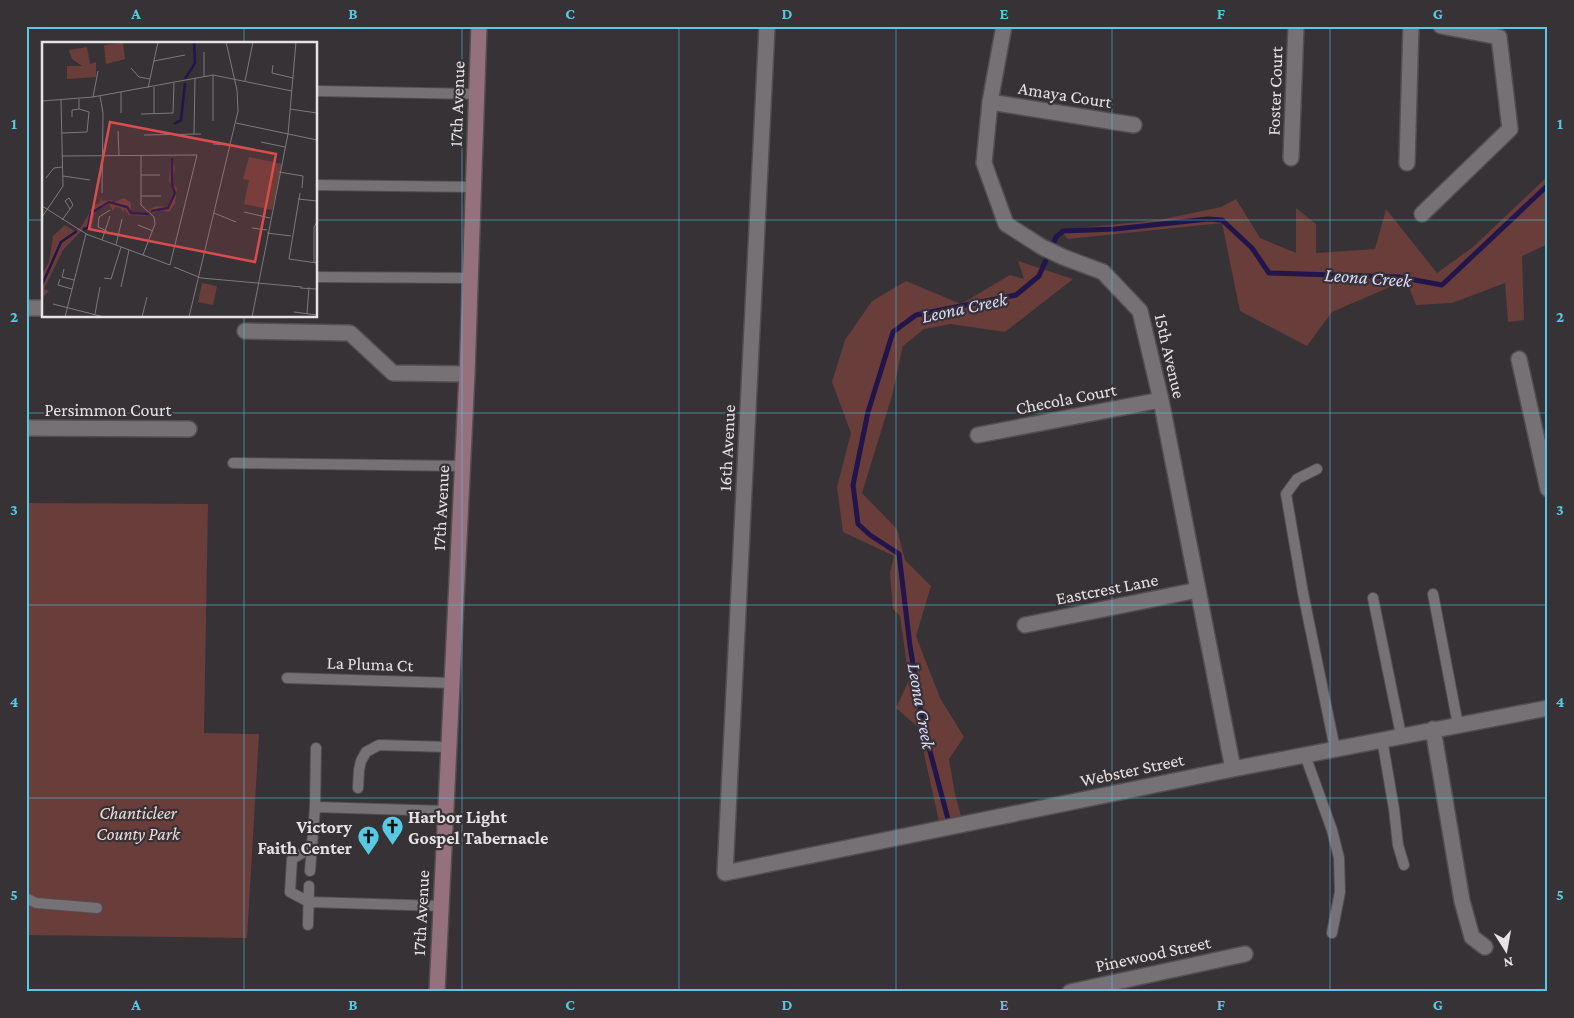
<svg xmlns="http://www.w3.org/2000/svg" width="1574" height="1018" viewBox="0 0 1574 1018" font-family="'Crimson Pro',serif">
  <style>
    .green { fill: #693d39 }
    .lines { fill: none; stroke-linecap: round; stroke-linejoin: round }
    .stream { stroke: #21154b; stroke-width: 5 }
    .lane-casing { stroke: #524e51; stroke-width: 12 }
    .street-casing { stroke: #524e51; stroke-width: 18 }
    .secondary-casing { stroke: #524e51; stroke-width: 18 }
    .lane { stroke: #767174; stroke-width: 10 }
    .street { stroke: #767174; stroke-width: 15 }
    .secondary { stroke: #94717d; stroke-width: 15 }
    .grid { fill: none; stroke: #57c9e2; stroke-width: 1; stroke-opacity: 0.55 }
    .labels { text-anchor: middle; stroke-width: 4.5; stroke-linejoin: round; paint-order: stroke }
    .street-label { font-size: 18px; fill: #e6e3e5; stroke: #373235 }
    .park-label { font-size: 18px; font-style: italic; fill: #f2dcd9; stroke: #373235 }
    .poi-label { font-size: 18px; font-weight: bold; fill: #e6e3e5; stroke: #373235; text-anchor: start }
    .water-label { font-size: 19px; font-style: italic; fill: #dcdafe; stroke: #373235 }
    .inset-river { fill: none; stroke: #21154b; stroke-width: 2.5 }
    .inset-road { fill: none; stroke: #7d797b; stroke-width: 1 }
    .view { fill: #d94d4e; fill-opacity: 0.15; stroke: #d94d4e; stroke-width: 2.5 }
    .inset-edge { fill: none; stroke: #e6e3e5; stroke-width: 2.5 }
    .neatline { fill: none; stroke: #57c9e2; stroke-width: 2 }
    .grid-label { font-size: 16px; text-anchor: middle; font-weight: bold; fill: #57c9e2 }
  </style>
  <rect width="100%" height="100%" fill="#373235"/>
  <path class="green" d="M1548,176V244L1522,256L1524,320L1508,322L1505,283L1452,303L1416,305L1406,280L1332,312L1307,346L1240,311L1222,223L1068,239L1060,230L1159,220L1221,207L1236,199L1260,238L1296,253V208L1316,224V253L1375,249L1386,209L1437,273L1473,247Z
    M1018,261L1073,279L1005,332L951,324L924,329L903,346L892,396L862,493L897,529L905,560L931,586L916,636L940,698L964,737L949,759L955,794L961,816L939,821L918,727L896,708L909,680L900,616L893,609L890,573L894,556L843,532L837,487L851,433L832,382L845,340L872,301L906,281L961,304L1010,275L1024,279Z
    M26,503L208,504L204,733L259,734L247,938L26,935Z"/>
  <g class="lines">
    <path class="stream" d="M948,819L923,725L910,646L899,554L870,535L858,524L853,485L868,412L893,332L916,315L1016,295L1039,276L1056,237L1063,231L1115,229L1208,219L1222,220L1252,248L1269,273L1399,277L1442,285L1548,185"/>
    <defs>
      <path id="lane" d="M316,91L476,94
        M316,185L473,187
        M316,277L470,278
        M233,463L462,466
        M1317,469L1297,479L1286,494L1303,593L1335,749
        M1433,594L1458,725
        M1373,598L1401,735
        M287,678L452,683
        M1382,739L1394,809L1398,845L1404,865
        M316,748L315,807L445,811
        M1305,755L1332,830L1339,858L1340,892L1332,933
        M358,788L359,770L361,761L366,752L379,745L448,747
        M311,848L292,859L290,892L309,902L441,906
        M310,871L315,807
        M26,898L36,903L97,908
        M308,925L309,886"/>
      <path id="street" d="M767,26L725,873L1233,769L1548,708
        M1004,26L990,102L984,163L1006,224L1042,247L1063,257L1103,272L1140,311L1161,400L1233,769
        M990,102L1134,125
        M1291,158L1296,26
        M1407,163L1411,26
        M1422,214L1510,129L1499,37L1441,26
        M26,308H44
        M245,331L350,333L393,373L467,374
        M1519,359L1548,489
        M26,428L189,429
        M978,435L1161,400
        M1025,625L1198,590
        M1433,729L1462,901L1472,937L1485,947
        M1070,992L1245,954"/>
      <path id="secondary" d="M437,992L467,374L479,26"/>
    </defs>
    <use href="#lane" class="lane-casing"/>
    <use href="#street" class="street-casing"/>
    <use href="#secondary" class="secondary-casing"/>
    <use href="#lane" class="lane"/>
    <use href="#street" class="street"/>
    <use href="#secondary" class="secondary"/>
  </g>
  <path class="grid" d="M244,26V44M462,26V992M679,26V992M896,26V992M1112,26V992M1330,26V992M26,220H44M316,220H1548M244,316V992M26,413H1548M26,605H1548M26,798H1548"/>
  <defs>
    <symbol id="church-pin" viewBox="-11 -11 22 30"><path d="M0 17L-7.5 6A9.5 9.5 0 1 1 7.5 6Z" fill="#57c9e2" stroke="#373235"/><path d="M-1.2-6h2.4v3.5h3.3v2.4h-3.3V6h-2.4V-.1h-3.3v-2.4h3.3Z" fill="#111"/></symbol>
  </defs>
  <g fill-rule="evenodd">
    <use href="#church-pin" x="380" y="814" width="25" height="34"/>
    <use href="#church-pin" x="356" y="824" width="25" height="34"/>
  </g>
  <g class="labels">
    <g class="street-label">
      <text transform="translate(1275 91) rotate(-88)" y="6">Foster Court</text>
      <text transform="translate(1065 95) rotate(9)" y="6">Amaya Court</text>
      <text transform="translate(457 104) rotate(-88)" y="6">17th Avenue</text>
      <text transform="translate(1170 356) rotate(77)" y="6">15th Avenue</text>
      <text transform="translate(1066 399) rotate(-11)" y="6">Checola Court</text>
      <text x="108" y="416">Persimmon Court</text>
      <text transform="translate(727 448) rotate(-87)" y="6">16th Avenue</text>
      <text transform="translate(441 508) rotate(-87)" y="6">17th Avenue</text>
      <text transform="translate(1107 589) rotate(-11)" y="6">Eastcrest Lane</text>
      <text transform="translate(370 664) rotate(2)" y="6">La Pluma Ct</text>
      <text transform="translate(1132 770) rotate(-12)" y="6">Webster Street</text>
      <text transform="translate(421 913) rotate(-87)" y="6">17th Avenue</text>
      <text transform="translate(1153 954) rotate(-12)" y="6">Pinewood Street</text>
    </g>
    <g class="park-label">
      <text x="138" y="819">Chanticleer<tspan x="138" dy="21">County Park</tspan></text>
    </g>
    <g class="poi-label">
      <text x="408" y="823">Harbor Light<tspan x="408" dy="21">Gospel Tabernacle</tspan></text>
      <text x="352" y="833" text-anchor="end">Victory<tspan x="352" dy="21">Faith Center</tspan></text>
    </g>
    <g class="water-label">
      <text transform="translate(1368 277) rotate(4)" y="7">Leona Creek</text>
      <text transform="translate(964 307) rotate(-12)" y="7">Leona Creek</text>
      <text transform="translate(922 706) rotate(80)" y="7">Leona Creek</text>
    </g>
  </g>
  <g transform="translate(42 42)">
    <rect width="275" height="275" fill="#373235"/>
    <path d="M81,1L83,17L64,22L62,3ZM45,5L48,22L54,20V35L25,37V24H40L30,17L27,8ZM129,114L133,126L130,142L135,146L133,162L127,170L118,168L111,171L106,168L114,164L125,165L132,150L127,139ZM207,115L240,122L230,168L202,162L207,138L201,137ZM59,155L60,159L70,158L71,161L82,156L89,161V171L106,174L87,173L82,167L81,171L79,166L73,165L71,169L67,162L53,169L49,188L41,187L21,208L2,247L7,249L0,256V232L7,220L11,194L23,183L32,189L39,185L52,163L58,161ZM160,241L175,244L171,263L156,260Z" fill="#693d39"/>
    <path class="inset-river" d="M143,37L153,21L152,0M132,82L139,78L143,41M109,169L126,166L133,151L130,143V116M41,187L46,186L49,171L67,160L85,165L89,171L107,172M0,243L19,200L35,189"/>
    <path class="inset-road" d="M162,10V34M112,19L143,13M231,23L230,31L251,36M89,26L97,35L108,37M171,33V79M203,39L211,0M112,45V72M106,46L116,0M58,54L61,71L60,151M51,55L56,29M0,59L51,55L171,33L250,49M248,67L275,71M79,71V50M99,72L131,71L132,41M30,75V68L37,67V57M194,81L275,98M76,89L77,113M20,91L45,90L47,70L37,67M152,92L153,36M102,93L159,92M219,100L243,105M171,102L189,103M99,113V163L112,175L113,182L101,213M20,114L155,113L128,223M237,130L261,134L260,146M99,133H118M21,134L48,138M4,136L12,126L20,125M258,151L247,217L275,221M99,154H119M256,157L275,159M0,164L46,193M202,170L228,176M172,171L194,180M0,175L21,144L19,58M20,178L31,163L27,156L23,159L28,167M96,183L111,189M210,186L225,188M65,189L56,185L57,175L68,168M225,191L249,194M44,192L128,223M60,198L68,174M74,203L80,177M272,221V185L275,180M132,225L159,236L260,245M22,227L20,235L32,238M62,236L69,237L79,205M18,237L16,243L30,247M79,245L87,208M258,246L275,247M11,262L62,275M252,270L275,273M53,272L58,245M265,272L267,245M23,275L44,192M100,275L105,255M147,275L196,69L195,48L184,0M210,275L246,92L254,0"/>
    <path class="view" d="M68,80L234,112L213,220L47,187Z"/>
    <rect width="275" height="275" class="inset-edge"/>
  </g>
  <rect width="1574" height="1018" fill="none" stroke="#373235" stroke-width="55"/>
  <g transform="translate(1506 950) rotate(169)" stroke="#373235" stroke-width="4" paint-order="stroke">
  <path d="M0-4L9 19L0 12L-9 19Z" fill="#e6e3e5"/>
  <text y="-8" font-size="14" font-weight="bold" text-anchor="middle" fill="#e6e3e5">N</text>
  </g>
  <rect x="28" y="28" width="1518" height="962" class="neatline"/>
  <g class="grid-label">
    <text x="136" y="19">A</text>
    <text x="353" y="19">B</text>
    <text x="570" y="19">C</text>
    <text x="787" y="19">D</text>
    <text x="1004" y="19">E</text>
    <text x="1221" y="19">F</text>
    <text x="1438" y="19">G</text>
    <text x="14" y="129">1</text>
    <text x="1560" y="129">1</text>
    <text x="14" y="322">2</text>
    <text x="1560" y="322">2</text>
    <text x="14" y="515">3</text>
    <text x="1560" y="515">3</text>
    <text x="14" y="707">4</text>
    <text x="1560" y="707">4</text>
    <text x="14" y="900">5</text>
    <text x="1560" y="900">5</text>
    <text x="136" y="1010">A</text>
    <text x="353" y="1010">B</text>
    <text x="570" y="1010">C</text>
    <text x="787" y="1010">D</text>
    <text x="1004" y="1010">E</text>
    <text x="1221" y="1010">F</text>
    <text x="1438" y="1010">G</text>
  </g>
</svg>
